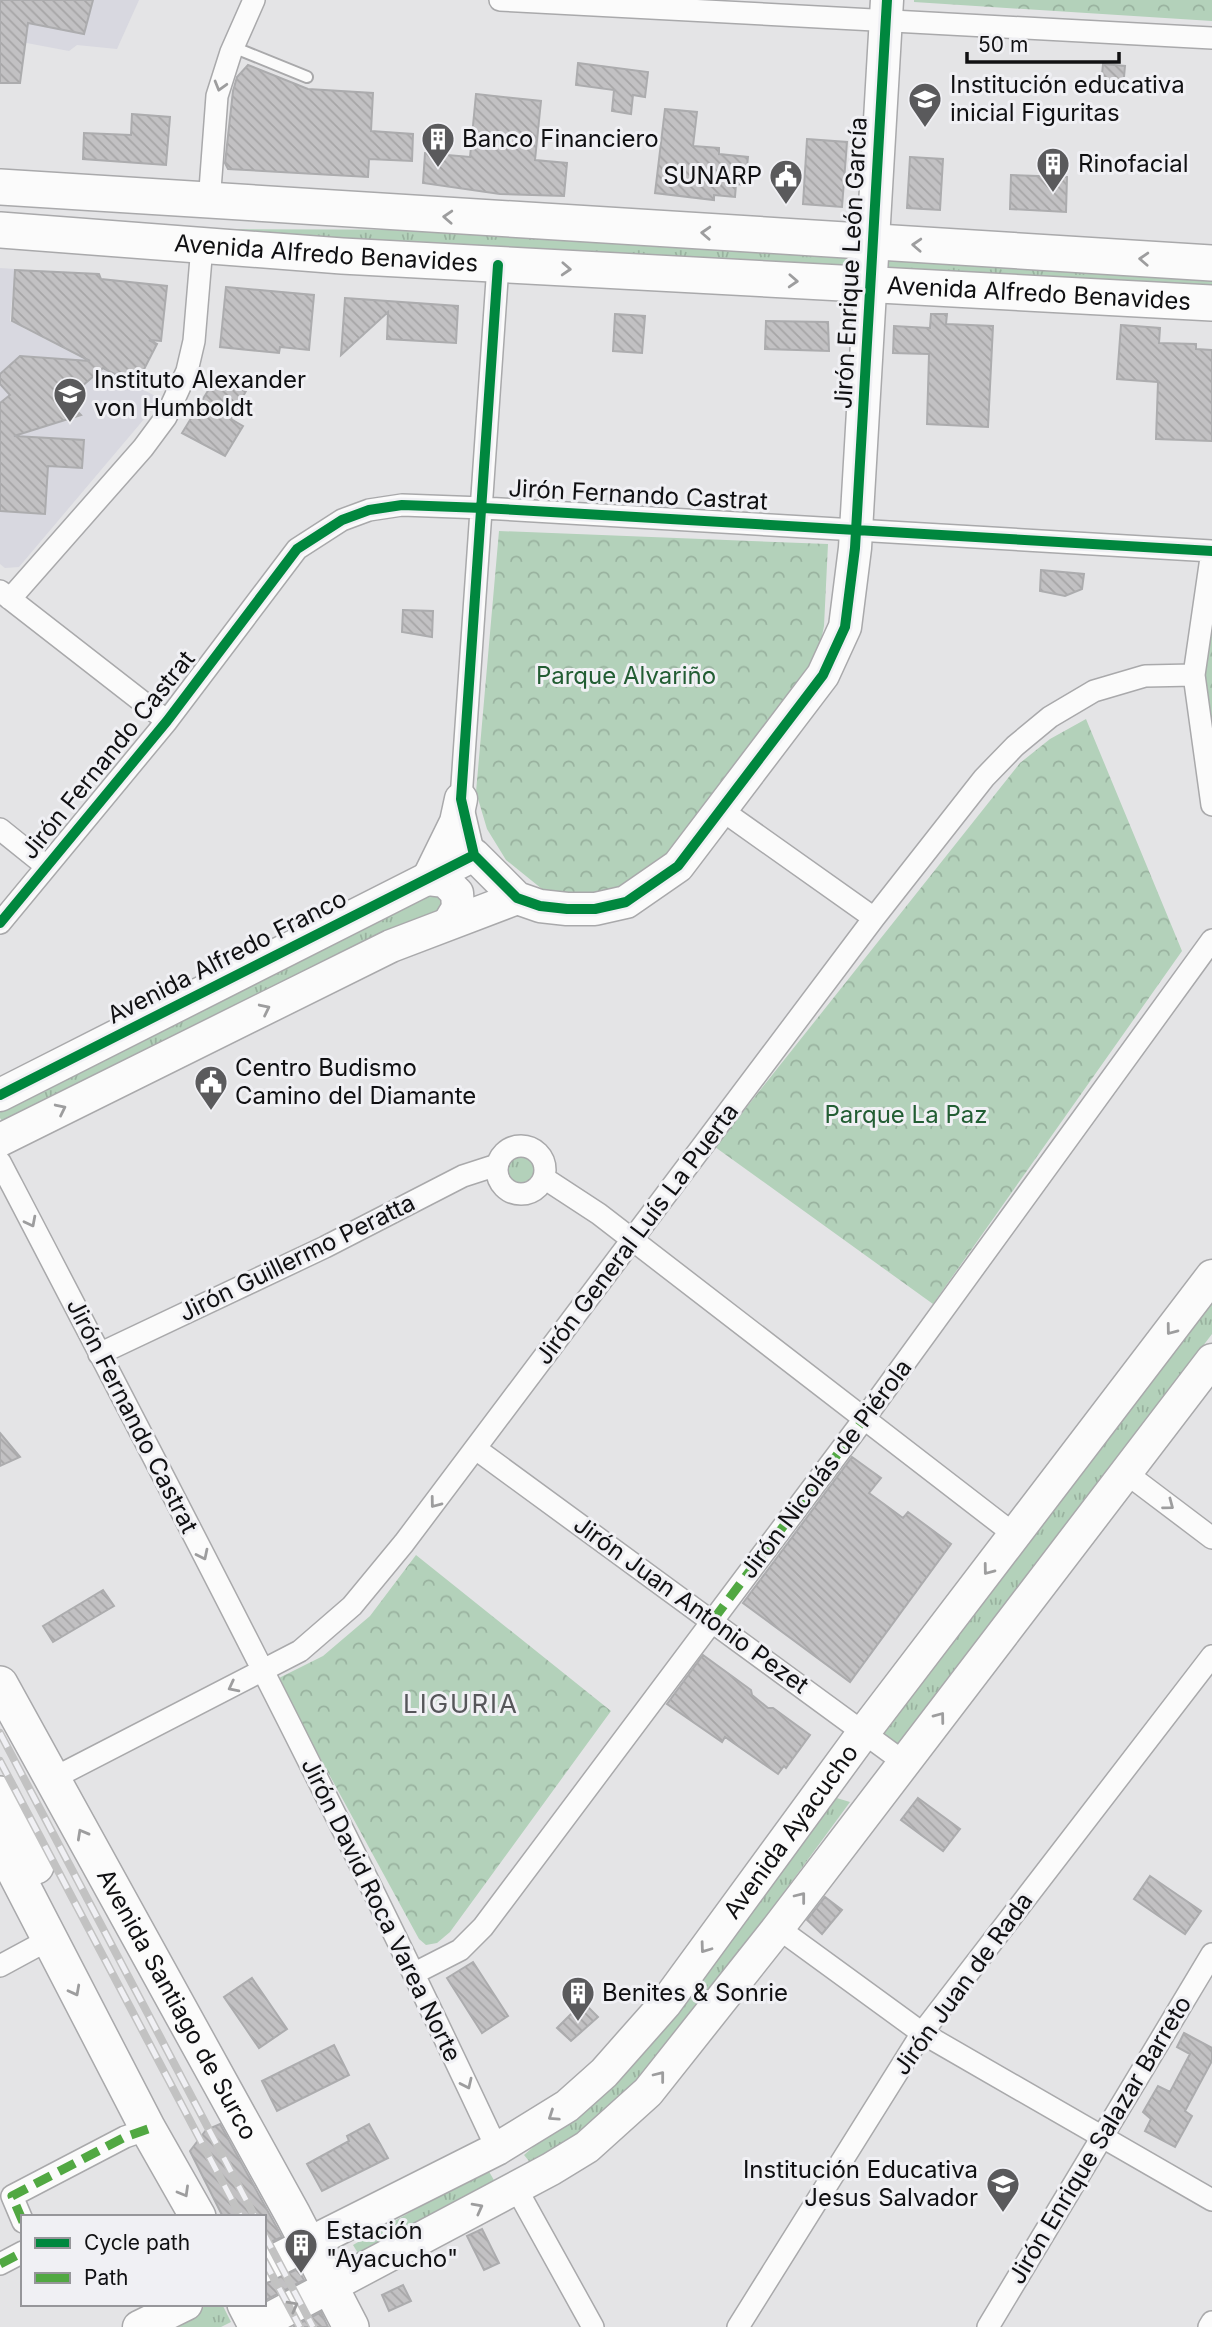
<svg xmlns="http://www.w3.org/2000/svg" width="1212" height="2327" viewBox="0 0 1212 2327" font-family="Inter,sans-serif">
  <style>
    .built { fill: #d8d8e0 }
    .grass { fill: url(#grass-tufts) }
    .park { fill: url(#park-crowns) }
    .building { fill: url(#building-back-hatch); stroke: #acacae; stroke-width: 2 }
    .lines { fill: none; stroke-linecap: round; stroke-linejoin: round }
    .lane-casing { stroke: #a9a9ab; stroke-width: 14 }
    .street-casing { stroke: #a9a9ab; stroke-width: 24 }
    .secondary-casing { stroke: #a9a9ab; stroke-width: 35 }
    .primary-casing { stroke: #a9a9ab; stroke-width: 38 }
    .lane { stroke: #fbfbfb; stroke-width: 10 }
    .street { stroke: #fbfbfb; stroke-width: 21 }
    .secondary { stroke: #fbfbfb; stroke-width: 32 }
    .primary { stroke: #fbfbfb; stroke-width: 35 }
    .rail-casing { stroke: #c2c2c2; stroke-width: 8 }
    .rail { stroke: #f0f0f4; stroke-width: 5; stroke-dasharray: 16; stroke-linecap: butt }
    .quiet { stroke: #51a842; stroke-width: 9; stroke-dasharray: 18 9; stroke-linecap: butt }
    .cycleway-casing { stroke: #f0f0f4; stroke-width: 15 }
    .cycleway { stroke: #00873e; stroke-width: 10 }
    .oneway { stroke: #9d9d9e }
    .labels { text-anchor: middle; stroke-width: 6; stroke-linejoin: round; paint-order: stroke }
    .poi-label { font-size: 24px; fill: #101012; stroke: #f0f0f4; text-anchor: start }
    .street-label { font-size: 24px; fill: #101012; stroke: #f0f0f4 }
    .park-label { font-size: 24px; fill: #225d33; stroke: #f0f0f4 }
    .neighbourhood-label { font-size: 26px; letter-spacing: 2px; fill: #56565a; stroke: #f0f0f4 }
  </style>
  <defs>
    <pattern id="grass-tufts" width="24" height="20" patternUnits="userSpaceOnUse" patternTransform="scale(1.75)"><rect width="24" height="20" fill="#b3d1ba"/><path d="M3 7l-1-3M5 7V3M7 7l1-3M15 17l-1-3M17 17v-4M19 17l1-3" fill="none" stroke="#99b29f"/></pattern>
    <pattern id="park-crowns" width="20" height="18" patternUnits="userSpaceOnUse" patternTransform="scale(1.75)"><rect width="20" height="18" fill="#b3d1ba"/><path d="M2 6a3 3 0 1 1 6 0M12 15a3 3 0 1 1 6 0" fill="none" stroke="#99b29f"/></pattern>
    <pattern id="building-back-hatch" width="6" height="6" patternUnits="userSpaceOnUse" patternTransform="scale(1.75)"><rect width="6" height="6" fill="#c2c1c3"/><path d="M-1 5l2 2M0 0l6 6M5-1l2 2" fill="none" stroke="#a6a5a6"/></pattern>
  </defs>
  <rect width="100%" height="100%" fill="#e4e4e6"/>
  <path class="built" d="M0,0H139L117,49L77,45L69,51L0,38Z
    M0,268L15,269L10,321L161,399L19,567L5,568L0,564Z"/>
  <path class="grass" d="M204,229L498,230L848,255L850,273L393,246Z
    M887,259L1212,278V298L887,281Z
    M441,890L445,917L6,1127L0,1118V1107Z
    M506 1170a15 15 0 1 1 30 0a15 15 0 1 1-30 0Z
    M1212,1294V1334L898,1748L878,1733Z
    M830,1796L850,1802L665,2055L590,2132L533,2166L524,2155L616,2074Z
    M487,2168L495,2182L361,2258L353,2245Z
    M210,2304H222L231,2322L221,2327H162Z"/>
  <path class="park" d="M914,0H1212V21L914,2Z
    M499,531L828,544L824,626L818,656L657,867L615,890L568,895L542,889L506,860L487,829L476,792Z
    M1212,610V725L1202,679Z
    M1086,719L1182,951L933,1304L715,1147L1020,763L1050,739Z
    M416,1555L611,1711L450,1932L437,1943L426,1945L419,1939L277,1679L323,1656L370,1616Z"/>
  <path class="building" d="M0,0H93L84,34L28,23L20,83H0Z
    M578,63L648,72L645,97L633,95L631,114L612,111L614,90L576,85Z
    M1103,64L1125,66L1123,88L1101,85Z
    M248,65L308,89L373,93L371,131L413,134L412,161L369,159L368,177L228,169L225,163L233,91L237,77Z
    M476,94L541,101L535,160L567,163L564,196L500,194L423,183L425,153L470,157Z
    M665,109L697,112L693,146L719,148V154L748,157L745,185L736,184L735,197L714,195V200L655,193Z
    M132,114L170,117L166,165L83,159L84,133L131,135Z
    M807,139L847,142L842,207L803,204Z
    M910,157L943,159L940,210L907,208Z
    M1011,175L1067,177L1066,212L1010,209Z
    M15,270L99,274L101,279L167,286L161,341L149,340L157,344L136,385L103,368L66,400L81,415L14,436L84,440L82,468L48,466L45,514L0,511V403L10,395L0,384V374L20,356L90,361L12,321Z
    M226,287L314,295L309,350L280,347L279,353L220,347Z
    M345,298L458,306L456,343L387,339L388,312L341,355Z
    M615,314L645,316L642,353L613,351Z
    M931,314H947L946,324L993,326L988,427L927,424L929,354L893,353L894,326L930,328Z
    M766,321L828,322L829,351L765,349Z
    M1121,325L1160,328L1159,343L1196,344V349L1212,350V441L1156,439L1158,382L1117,379Z
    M217,376L246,391L231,419L243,426L225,456L182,433Z
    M1041,570L1084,574L1082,589L1065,596L1040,591Z
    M403,610L433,611L432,637L402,632Z
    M0,1433L20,1457L0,1466Z
    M852,1457L881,1478L869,1493L903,1518L908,1512L951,1544L850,1682L743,1603Z
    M103,1590L114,1606L53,1642L43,1626Z
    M703,1655L751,1690L752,1695L768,1708H773L810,1735L786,1768L784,1766L778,1774L725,1737L722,1742L667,1704Z
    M918,1798L960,1829L943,1851L901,1820Z
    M1150,1876L1201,1911L1185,1934L1134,1899Z
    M825,1897L842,1910L822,1934L807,1920Z
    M473,1962L508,2016L482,2033L447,1978Z
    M252,1978L287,2029L259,2048L224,1997Z
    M583,2002L598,2017L571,2041L557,2028Z
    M1184,2033L1212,2048V2061L1185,2111L1192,2116L1175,2147L1145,2131L1151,2119L1143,2112L1158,2086L1170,2092L1190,2054L1177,2047Z
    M334,2045L349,2075L277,2111L262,2081Z
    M220,2124L282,2237L264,2245V2217H223L190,2151L206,2130Z
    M369,2124L388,2158L322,2191L307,2164L349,2141L347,2136Z
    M482,2229L499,2263L484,2270L467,2236Z
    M298,2269L304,2280L266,2300L264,2284Z
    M403,2285L411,2301L389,2311L382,2295Z
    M321,2312L328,2327H293Z"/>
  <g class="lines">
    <defs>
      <path id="lane" d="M233,47L307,77"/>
      <path id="street" d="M500,0L1212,38
        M209,203L217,96L231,52L254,0
        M1212,551L1194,675L1212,805
        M0,591L167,721
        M10,599L143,448L166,417L187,371L194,341L202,246
        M723,811L874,918
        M0,829L46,866
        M474,855L461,799L498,265
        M0,923L167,721L297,549L342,520L369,510L402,505L483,508L1212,551
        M497 1170a24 24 0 1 1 48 0a24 24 0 1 1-48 0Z
        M0,1162C170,1488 341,1815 497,2149
        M544,1178L599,1214L1015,1535
        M99,1354L325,1247L463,1176L497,1165
        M476,1449L905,1763
        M1126,1473L1212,1538
        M52,1779L300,1651L352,1606L404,1543L874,918L984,778L1015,746L1050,717L1094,691L1145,676L1194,675
        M778,1928L922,2033L1212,2200
        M0,1966L48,1940
        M415,1973L460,1950L483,1927L864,1419L1212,940
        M516,2188L593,2327
        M23,2222L12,2196L125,2137L148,2129
        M0,2264L23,2252
        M738,2327L922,2033L1212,1656
        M988,2327L1212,1954
        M1209,2327L1212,2322"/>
      <g id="secondary">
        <path d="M449,923L458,908L457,893L445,881L428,879L456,822L461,799"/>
        <path d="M0,1095L474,855L517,898L540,906L567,909H595L626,902L678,866L823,675L845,627L855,548L887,0"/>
        <path d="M0,1140L391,946L517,898"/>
        <path id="s1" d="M264,2266L497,2149L567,2106L604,2073L665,2004L864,1732L1212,1276"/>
        <path d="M139,2327L186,2304"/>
        <path d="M254,2327L551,2169L587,2147L648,2092L778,1928L1212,1360"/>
      </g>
      <g id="primary">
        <path d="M0,187L1212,263"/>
        <path id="s2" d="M0,230L342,256L1212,303"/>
        <path id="s3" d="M0,1684L293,2215L351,2327"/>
        <path d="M0,1794L36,1866"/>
        <path d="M0,1843L148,2129L198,2217"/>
        <path d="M245,2304L257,2327"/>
      </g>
    </defs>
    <use href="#lane" class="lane-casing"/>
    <use href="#street" class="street-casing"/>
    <use href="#secondary" class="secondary-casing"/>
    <use href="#primary" class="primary-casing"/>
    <use href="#lane" class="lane"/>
    <use href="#street" class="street"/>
    <use href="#secondary" class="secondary"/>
    <use href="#primary" class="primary"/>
    <defs>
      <path id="rail" d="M0,1733L255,2217
        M0,1761L241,2217
        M264,2234L313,2327
        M264,2260L300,2327"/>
    </defs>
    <use href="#rail" class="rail-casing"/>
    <use href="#rail" class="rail"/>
    <path class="quiet" d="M713,1620L864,1419
      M23,2222L12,2196L125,2137L148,2129
      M0,2264L23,2252"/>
    <defs>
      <path id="cycleway" d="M498,265L461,799L474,855L517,898L540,906L567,909H595L626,902L678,866L823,675L845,627L855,548L887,0
        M0,923L167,721L297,549L342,520L369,510L402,505L483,508L1212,551
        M0,1095L474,855"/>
    </defs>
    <use href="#cycleway" class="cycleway-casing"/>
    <use href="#cycleway" class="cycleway"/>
  </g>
  <defs><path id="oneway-chevron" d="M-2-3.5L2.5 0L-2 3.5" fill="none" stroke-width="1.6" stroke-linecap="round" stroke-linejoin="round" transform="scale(1.75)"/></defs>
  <g class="oneway">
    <use href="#oneway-chevron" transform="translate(220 86) rotate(106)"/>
    <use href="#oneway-chevron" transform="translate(448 217) rotate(-177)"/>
    <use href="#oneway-chevron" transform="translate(706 233) rotate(-177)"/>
    <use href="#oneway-chevron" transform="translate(917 245) rotate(-177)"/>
    <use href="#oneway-chevron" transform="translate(1144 259) rotate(-177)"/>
    <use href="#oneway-chevron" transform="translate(566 269) rotate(3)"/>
    <use href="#oneway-chevron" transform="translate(793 281) rotate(3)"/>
    <use href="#oneway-chevron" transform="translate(265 1009) rotate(-26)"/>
    <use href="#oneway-chevron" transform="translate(61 1109) rotate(-26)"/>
    <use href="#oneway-chevron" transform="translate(31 1222) rotate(63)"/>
    <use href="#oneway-chevron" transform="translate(1171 1330) rotate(127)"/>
    <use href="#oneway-chevron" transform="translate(435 1503) rotate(127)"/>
    <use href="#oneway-chevron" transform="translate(1169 1505) rotate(37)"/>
    <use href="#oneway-chevron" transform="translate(203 1555) rotate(64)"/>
    <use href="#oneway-chevron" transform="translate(988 1570) rotate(127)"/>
    <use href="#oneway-chevron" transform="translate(233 1687) rotate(153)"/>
    <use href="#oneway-chevron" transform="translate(940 1717) rotate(-53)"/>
    <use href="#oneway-chevron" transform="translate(82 1834) rotate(-119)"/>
    <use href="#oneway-chevron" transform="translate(801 1897) rotate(-52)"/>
    <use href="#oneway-chevron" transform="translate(705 1948) rotate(126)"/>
    <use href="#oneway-chevron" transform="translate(75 1991) rotate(62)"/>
    <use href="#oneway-chevron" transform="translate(660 2076) rotate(-52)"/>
    <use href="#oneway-chevron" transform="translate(467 2084) rotate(65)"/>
    <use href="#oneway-chevron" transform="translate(553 2116) rotate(146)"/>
    <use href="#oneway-chevron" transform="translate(184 2192) rotate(60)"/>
    <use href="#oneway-chevron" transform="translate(478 2208) rotate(-28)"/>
    <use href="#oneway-chevron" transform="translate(293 2306) rotate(-28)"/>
  </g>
  <defs>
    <symbol id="school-pin" viewBox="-11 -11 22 30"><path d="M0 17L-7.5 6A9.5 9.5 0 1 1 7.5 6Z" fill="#5a5a5c" stroke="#f0f0f4"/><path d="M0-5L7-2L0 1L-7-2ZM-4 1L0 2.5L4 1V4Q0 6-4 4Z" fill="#fff"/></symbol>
    <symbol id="building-pin" viewBox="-11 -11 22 30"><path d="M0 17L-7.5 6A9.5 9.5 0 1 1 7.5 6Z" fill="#5a5a5c" stroke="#f0f0f4"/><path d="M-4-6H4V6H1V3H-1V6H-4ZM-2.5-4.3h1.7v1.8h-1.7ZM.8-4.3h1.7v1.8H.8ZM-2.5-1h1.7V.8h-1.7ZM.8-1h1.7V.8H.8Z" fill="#fff"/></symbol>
    <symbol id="civic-pin" viewBox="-11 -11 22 30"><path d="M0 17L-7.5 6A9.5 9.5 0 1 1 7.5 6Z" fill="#5a5a5c" stroke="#f0f0f4"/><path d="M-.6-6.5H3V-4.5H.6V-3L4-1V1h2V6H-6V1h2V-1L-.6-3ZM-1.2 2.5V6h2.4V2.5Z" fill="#fff"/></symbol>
    <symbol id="university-pin" viewBox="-11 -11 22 30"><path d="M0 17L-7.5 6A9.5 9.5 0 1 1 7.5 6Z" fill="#5a5a5c" stroke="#f0f0f4"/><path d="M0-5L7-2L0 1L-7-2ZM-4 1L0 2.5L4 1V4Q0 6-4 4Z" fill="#fff"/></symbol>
  </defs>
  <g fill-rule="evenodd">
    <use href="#school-pin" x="906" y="80" width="38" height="52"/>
    <use href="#building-pin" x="419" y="120" width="38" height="52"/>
    <use href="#building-pin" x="1034" y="145" width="38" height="52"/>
    <use href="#civic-pin" x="767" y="157" width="38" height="52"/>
    <use href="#university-pin" x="51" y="375" width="38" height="52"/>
    <use href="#civic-pin" x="192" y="1063" width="38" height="52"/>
    <use href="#building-pin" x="559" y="1974" width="38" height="52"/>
    <use href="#school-pin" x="984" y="2165" width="38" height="52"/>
    <use href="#building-pin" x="282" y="2226" width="38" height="52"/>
  </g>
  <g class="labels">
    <g class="poi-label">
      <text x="950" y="93">Institución educativa<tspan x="950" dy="28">inicial Figuritas</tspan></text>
      <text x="462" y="147">Banco Financiero</text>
      <text x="1078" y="172">Rinofacial</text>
      <text x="762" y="184" text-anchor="end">SUNARP</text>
      <text x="94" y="388">Instituto Alexander<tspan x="94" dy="28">von Humboldt</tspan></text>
      <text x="235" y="1076">Centro Budismo<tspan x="235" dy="28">Camino del Diamante</tspan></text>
      <text x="602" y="2001">Benites &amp; Sonrie</text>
      <text x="978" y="2178" text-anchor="end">Institución Educativa<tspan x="978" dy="28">Jesus Salvador</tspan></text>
      <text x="326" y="2239">Estación<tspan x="326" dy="28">"Ayacucho"</tspan></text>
    </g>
    <g class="street-label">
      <text dy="8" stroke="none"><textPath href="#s2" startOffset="327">Avenida Alfredo Benavides</textPath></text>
      <text transform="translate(851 263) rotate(-87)" y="8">Jirón Enrique León García</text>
      <text dy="8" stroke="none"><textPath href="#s2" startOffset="1041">Avenida Alfredo Benavides</textPath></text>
      <text transform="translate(638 495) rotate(3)" y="8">Jirón Fernando Castrat</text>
      <text transform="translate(108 755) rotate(-51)" y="8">Jirón Fernando Castrat</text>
      <text transform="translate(227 957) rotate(-27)" y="8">Avenida Alfredo Franco</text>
      <text transform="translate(637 1234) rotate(-53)" y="8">Jirón General Luís La Puerta</text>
      <text transform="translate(297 1258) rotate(-26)" y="8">Jirón Guillermo Peratta</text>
      <text transform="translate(132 1416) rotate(63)" y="8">Jirón Fernando Castrat</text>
      <text transform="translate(826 1469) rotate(-53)" y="8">Jirón Nicolás de Piérola</text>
      <text transform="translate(691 1605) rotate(36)" y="8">Jirón Juan Antonio Pezet</text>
      <text dy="8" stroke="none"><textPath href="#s1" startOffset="698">Avenida Ayacucho</textPath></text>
      <text transform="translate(381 1910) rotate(64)" y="8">Jirón David Roca Varea Norte</text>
      <text transform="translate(963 1984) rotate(-54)" y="8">Jirón Juan de Rada</text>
      <text dy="8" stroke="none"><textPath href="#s3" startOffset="366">Avenida Santiago de Surco</textPath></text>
      <text transform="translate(1100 2140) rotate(-59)" y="8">Jirón Enrique Salazar Barreto</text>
    </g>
    <g class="park-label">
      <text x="626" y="684">Parque Alvariño</text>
      <text x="906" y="1123">Parque La Paz</text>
    </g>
    <g class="neighbourhood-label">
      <text x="461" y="1713">LIGURIA</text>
    </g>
  </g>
  <rect x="21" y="2215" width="245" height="91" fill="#f0f0f4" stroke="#96969a" stroke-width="2"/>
  <rect x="35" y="2238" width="35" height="10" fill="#00873e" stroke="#96969a" stroke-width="2"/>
  <text x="84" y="2250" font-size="21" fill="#101012">Cycle path</text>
  <rect x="35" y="2273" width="35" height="10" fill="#51a842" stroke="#96969a" stroke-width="2"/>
  <text x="84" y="2285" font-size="21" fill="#101012">Path</text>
  <path d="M967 52v10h152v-10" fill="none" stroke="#101012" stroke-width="3.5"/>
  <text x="978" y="52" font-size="21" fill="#101012" stroke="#f0f0f4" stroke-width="5" paint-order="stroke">50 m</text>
</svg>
